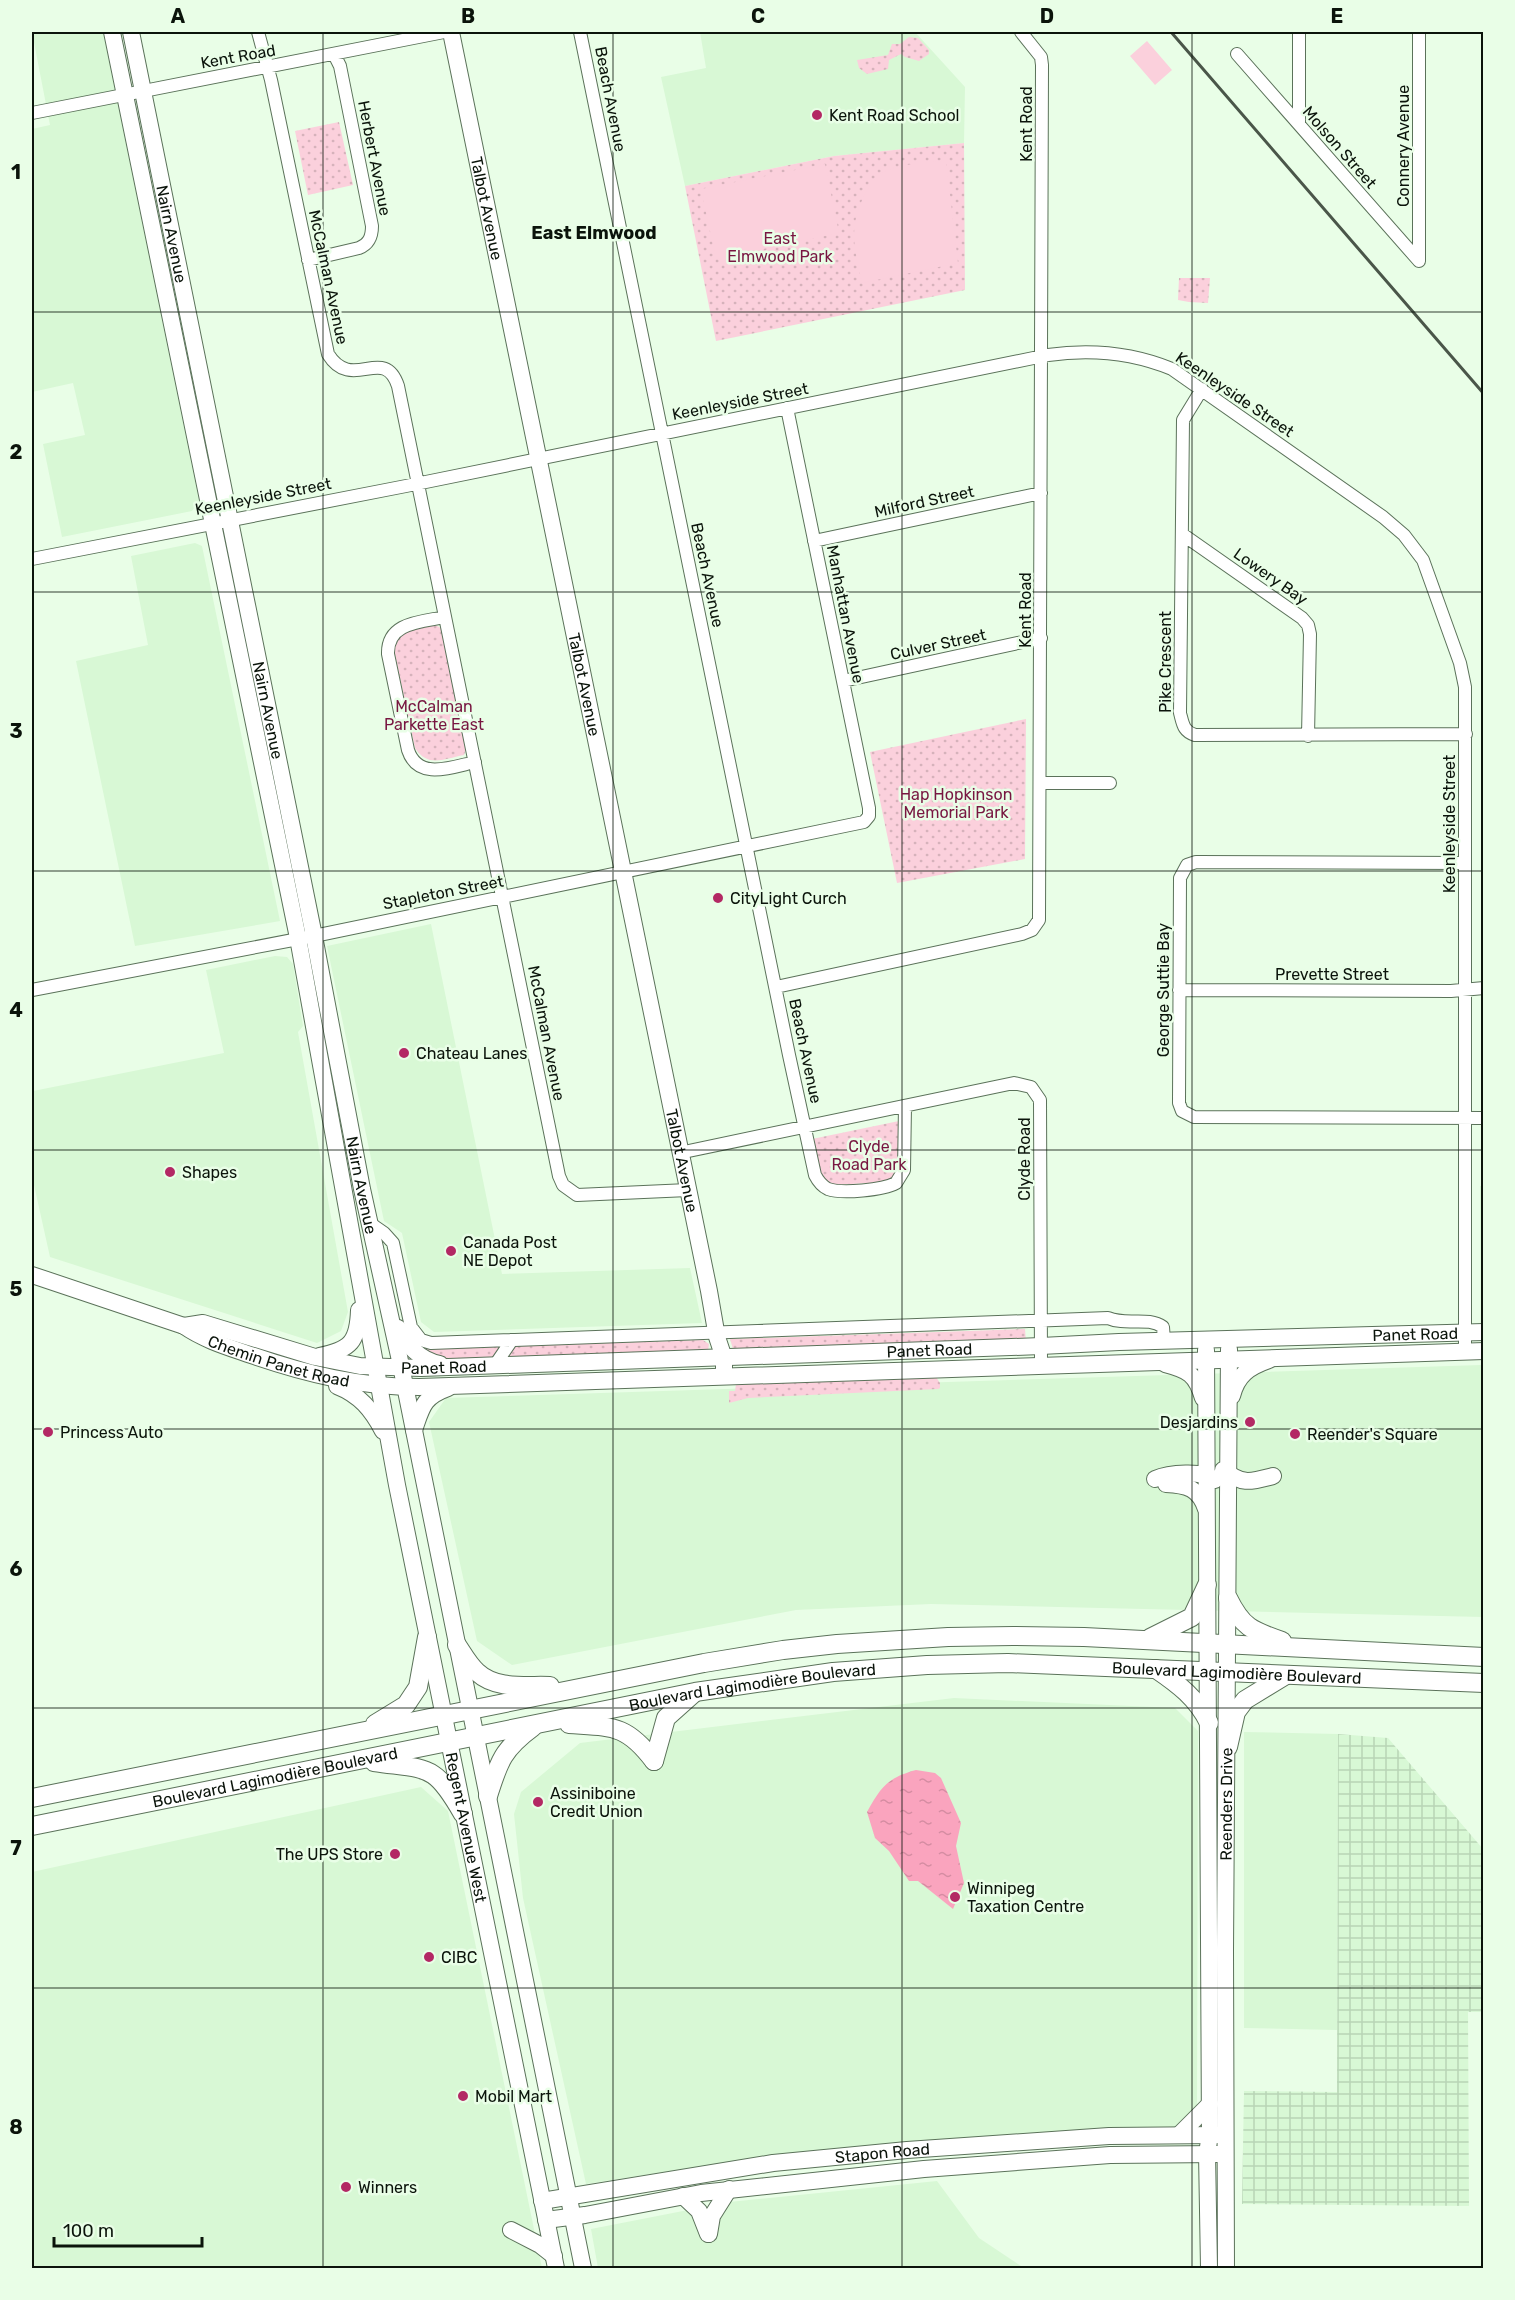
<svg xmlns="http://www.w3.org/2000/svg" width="1515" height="2300" viewBox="0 0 1515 2300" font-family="Rubik,sans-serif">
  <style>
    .built { fill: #d8f8d5 }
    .industrial { fill: url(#industrial-grid) }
    .green { fill: url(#green-dots) }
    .pitch { fill: #fbd0dc }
    .water { fill: url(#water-ripples) }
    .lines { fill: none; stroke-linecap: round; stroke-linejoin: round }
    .street-casing { stroke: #5b725a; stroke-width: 14 }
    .secondary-casing { stroke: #5b725a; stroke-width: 18 }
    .primary-casing { stroke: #5b725a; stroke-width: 20 }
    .street { stroke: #fff; stroke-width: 12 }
    .secondary { stroke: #fff; stroke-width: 16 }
    .primary { stroke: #fff; stroke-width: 18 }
    .rail { stroke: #4a5649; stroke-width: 3 }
    .grid { fill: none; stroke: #0b140b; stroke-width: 1.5; stroke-opacity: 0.55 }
    .poi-dot { fill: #b32864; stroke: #e9fee7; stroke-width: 2 }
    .labels { text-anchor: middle; stroke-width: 5; stroke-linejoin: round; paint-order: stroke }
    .street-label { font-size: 16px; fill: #0b140b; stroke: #e9fee7 }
    .poi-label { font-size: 16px; fill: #0b140b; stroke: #e9fee7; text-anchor: start }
    .park-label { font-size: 16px; fill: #781641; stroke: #e9fee7 }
    .neighbourhood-label { font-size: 18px; font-weight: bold; fill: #0b140b; stroke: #e9fee7 }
    .neatline { fill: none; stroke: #0b140b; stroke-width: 2 }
    .grid-label { font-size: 20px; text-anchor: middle; font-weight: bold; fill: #0b140b }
  </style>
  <defs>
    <pattern id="industrial-grid" width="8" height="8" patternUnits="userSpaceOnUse" patternTransform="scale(1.5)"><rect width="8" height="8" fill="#d8f8d5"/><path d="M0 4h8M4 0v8" fill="none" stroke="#b8d4b6"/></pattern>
    <pattern id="green-dots" width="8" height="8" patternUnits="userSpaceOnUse" patternTransform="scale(1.5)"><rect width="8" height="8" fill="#fbd0dc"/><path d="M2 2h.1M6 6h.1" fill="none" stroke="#d6b2bb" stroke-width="1.8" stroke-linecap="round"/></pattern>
    <pattern id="water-ripples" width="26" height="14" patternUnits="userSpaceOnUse" patternTransform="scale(1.5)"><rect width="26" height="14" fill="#faa4be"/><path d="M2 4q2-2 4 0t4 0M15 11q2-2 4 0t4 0" fill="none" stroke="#d58ca2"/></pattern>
  </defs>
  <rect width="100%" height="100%" fill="#e9fee7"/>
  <path class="built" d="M32,32H103L199,501L192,511L62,537L43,444L85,435L73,383L32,392V129L50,125Z
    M700,32H915L965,87L964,143L834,156L685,186L661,77L706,68Z
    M1481,83H1484L1483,350L1481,347Z
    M195,543L202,546L280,921L135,946L76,661L148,645L131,556Z
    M431,924L502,1274L690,1268L702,1323L434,1332L421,1322L402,1233L384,1221L327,946Z
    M275,956L287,957L293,964L303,1026L298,1032L348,1312L341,1331L317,1343L50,1257L32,1176L33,1091L224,1053L206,970Z
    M1480,1186H1483V1617L931,1604L796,1610L512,1665L477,1641L429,1422L446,1398L1481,1365Z
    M954,1698L1175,1708L1198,1731L1197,2115L1182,2133L722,2163L586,2184L523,1898L514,1814L521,1792L580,1743Z
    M1244,1732L1338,1734L1337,2030L1244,2028Z
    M421,1787L448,1811L542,2268H32V1872Z
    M937,2181L979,2238L1024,2268H598L591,2229L729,2202Z"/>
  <path class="industrial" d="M1338,1734L1388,1738L1483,1849V2012H1468L1469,2206L1242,2204L1244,2091L1337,2092Z"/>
  <path class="green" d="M909,37L918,38L929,50V54L919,61L905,57L901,54L889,60L888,69L867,74L859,68L857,60L888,55L892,44H900Z
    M339,122L353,185L308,195L295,131Z
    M964,143L965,290L716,341L685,186L834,156Z
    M1179,278H1210L1208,303L1189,302L1178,300Z
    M433,624L441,628L466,749L464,755C443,759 428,768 415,748L394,650C400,626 413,628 433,624Z
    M1482,693H1484L1483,858H1482Z
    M1026,719L1025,859L897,883L870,752Z
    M899,1121V1167L895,1176L885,1182L834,1185L826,1181L820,1174L812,1139Z
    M1025,1329L1026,1342L733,1349L730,1339Z
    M703,1340L709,1344L708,1351L507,1360L506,1357L511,1348L515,1346Z
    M500,1346L501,1347L491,1360L447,1362L420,1347L434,1349Z
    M936,1377L940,1383V1388L938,1389L748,1398L729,1403V1391H735L736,1384Z"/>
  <path class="pitch" d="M1147,41L1172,70L1155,85L1130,56Z
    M946,160L958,263L862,283C855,250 848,230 863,198C867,191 872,181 879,175C893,164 928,162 946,160Z
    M825,164L839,233L716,259L701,189Z"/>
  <path class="water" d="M916,1770L935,1773L941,1778L961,1823L956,1846L964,1883L953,1909L918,1881H909L889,1851L875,1838L867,1812C881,1787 887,1778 916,1770Z"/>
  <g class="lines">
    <defs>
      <path id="street" d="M258,32L271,80L328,354C352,393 384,344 398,386L559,1176L563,1185L577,1195L688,1190
        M580,32L789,1055L815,1175C818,1181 822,1186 828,1189C842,1194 883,1190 896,1183L904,1170L905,1106
        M1419,32V261
        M1237,54L1419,261
        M32,113L444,32
        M1299,124V32
        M308,260L359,248C369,244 372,237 372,226L340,66L334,54
        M1202,389L1183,420L1180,713C1183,724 1183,731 1195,735L1466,734
        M1182,534L1302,618L1308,625L1310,634L1308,736
        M814,541L1041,493
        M32,559L406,486L1048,355C1090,349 1133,353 1172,369L1383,517L1404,535L1423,560L1460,663L1465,687V1351
        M445,617C421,622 387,622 388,654L408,750C418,781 452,767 475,762
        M843,681L1041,638
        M1041,783H1110
        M1465,863L1196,862L1187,865L1180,878L1179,1103L1182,1111L1194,1117L1484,1118
        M776,987L1022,934L1032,930L1039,920L1042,65L1041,57L1021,32
        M32,990L314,936L864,822L869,816V808L787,408
        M1179,990L1451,991L1484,988
        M679,1153L1014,1083L1031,1087L1040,1100L1041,1365
        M371,1224L384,1233L393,1243L411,1327L421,1340L431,1343L1108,1318C1126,1326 1148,1316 1163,1327L1164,1341
        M495,1365L512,1340"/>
      <g id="secondary">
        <path id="s1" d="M112,32L298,938L397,1485L556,2268"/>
        <path id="s2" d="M131,32L314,936L362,1189L399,1356L583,2268"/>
        <path id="s3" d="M451,32L709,1291L717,1337L724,1358V1376"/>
        <path id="s4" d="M32,1275L184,1326C204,1340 228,1347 251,1355C306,1374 360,1387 419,1387L1484,1351"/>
        <path id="s5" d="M184,1326L203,1323L315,1357L360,1366L421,1368L1041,1346L1119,1342L1484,1332"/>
        <path d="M398,1328C408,1346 419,1360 440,1364"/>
        <path d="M1206,1350L1210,2135L1207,2153L1209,2268"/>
        <path d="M319,1356C351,1350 358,1341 359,1310"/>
        <path d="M1165,1364C1188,1370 1196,1374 1203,1398"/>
        <path d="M337,1386C360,1395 372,1410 383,1431"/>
        <path d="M1232,1396C1237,1375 1249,1367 1269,1360"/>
        <path d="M414,1430C422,1407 423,1397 448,1388"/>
        <path d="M1223,1470C1243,1485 1250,1482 1273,1476"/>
        <path d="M1155,1479C1169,1473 1203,1470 1215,1480"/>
        <path d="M1166,1484C1187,1485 1199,1488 1206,1509"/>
        <path d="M1179,2135L1210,2104"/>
        <path d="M683,2196L699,2211L708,2234"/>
        <path id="s6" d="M542,2201L773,2163L907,2150L1109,2136L1219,2135"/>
        <path d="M546,2220L585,2215L701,2193L924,2169L1110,2155L1218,2154"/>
        <path d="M511,2230L540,2245L554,2256"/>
        <path d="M709,2234L712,2216L729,2189"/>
        <path id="s7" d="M1226,2268L1225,1951L1229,1349"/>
      </g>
      <g id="primary">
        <path d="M1228,1598C1242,1627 1252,1631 1282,1641"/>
        <path d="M1150,1638L1192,1617L1207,1585"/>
        <path d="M457,1645C463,1654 469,1665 477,1672C496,1690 526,1685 550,1686"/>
        <path d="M1156,1669C1178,1684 1197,1698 1209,1723"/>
        <path d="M375,1724L406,1705L418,1687L427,1637"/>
        <path d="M569,1724C612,1727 626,1724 654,1761"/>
        <path d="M1228,1747L1236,1712L1245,1700L1286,1675"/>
        <path d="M654,1761L666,1718L694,1693"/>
        <path d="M374,1762C429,1770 434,1763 463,1814"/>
        <path d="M488,1796C499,1761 503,1749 533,1727"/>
        <path d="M32,1798L704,1663L783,1650L837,1644L948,1637L1013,1636L1084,1637L1484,1657"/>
        <path id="s8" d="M32,1826L695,1692L833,1672L927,1665L1008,1663L1484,1683"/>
      </g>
    </defs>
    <use href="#street" class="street-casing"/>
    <use href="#secondary" class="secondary-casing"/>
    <use href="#primary" class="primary-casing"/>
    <use href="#street" class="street"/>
    <use href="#secondary" class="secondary"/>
    <use href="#primary" class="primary"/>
    <path class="rail" d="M1171,32L1484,394"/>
  </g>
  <path class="grid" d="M323,32V2268M613,32V2268M902,32V2268M1192,32V2268M32,312H1484M32,592H1484M32,871H1484M32,1150H1484M32,1429H1484M32,1708H1484M32,1988H1484"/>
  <g class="poi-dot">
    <circle cx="817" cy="115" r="6"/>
    <circle cx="718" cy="898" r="6"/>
    <circle cx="404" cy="1053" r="6"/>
    <circle cx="170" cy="1172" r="6"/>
    <circle cx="451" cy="1251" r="6"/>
    <circle cx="1250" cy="1422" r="6"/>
    <circle cx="48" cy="1432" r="6"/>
    <circle cx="1295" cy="1434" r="6"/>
    <circle cx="538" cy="1802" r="6"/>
    <circle cx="395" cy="1854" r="6"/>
    <circle cx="955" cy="1897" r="6"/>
    <circle cx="429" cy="1957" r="6"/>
    <circle cx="463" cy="2096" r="6"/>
    <circle cx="346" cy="2187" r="6"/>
  </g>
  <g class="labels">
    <g class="street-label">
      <text transform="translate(238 56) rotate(-10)" y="6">Kent Road</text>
      <text transform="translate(611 99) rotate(79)" y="6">Beach Avenue</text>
      <text transform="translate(1026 124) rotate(-90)" y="6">Kent Road</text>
      <text transform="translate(1403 146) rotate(-90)" y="6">Connery Avenue</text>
      <text transform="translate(1340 147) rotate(49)" y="6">Molson Street</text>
      <text transform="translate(375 158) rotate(79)" y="6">Herbert Avenue</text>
      <text dy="6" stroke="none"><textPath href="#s3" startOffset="180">Talbot Avenue</textPath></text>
      <text dy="6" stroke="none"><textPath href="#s2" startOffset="206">Nairn Avenue</textPath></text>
      <text transform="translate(329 277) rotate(78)" y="6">McCalman Avenue</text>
      <text transform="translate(1235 394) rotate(34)" y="6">Keenleyside Street</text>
      <text transform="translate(740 401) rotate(-11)" y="6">Keenleyside Street</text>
      <text transform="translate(263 496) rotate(-11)" y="6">Keenleyside Street</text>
      <text transform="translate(924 501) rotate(-12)" y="6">Milford Street</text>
      <text transform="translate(708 575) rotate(78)" y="6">Beach Avenue</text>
      <text transform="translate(1271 576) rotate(35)" y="6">Lowery Bay</text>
      <text transform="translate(1025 610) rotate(-90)" y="6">Kent Road</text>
      <text transform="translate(846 614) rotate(79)" y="6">Manhattan Avenue</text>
      <text transform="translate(938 644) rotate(-12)" y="6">Culver Street</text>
      <text transform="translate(1165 662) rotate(-90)" y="6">Pike Crescent</text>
      <text dy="6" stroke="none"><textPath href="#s3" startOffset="666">Talbot Avenue</textPath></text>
      <text dy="6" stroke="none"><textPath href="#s2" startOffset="692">Nairn Avenue</textPath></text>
      <text transform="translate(1449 824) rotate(-90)" y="6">Keenleyside Street</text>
      <text transform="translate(443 892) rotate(-11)" y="6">Stapleton Street</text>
      <text x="1332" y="980">Prevette Street</text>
      <text transform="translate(1163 990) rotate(-90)" y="6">George Suttie Bay</text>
      <text transform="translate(547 1033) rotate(79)" y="6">McCalman Avenue</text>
      <text transform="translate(806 1051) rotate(78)" y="6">Beach Avenue</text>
      <text transform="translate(1024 1159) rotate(-90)" y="6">Clyde Road</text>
      <text dy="6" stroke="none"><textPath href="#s3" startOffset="1152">Talbot Avenue</textPath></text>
      <text dy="6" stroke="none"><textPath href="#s2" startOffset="1176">Nairn Avenue</textPath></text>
      <text dy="6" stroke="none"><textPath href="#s5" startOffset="1238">Panet Road</textPath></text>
      <text dy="6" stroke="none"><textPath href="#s5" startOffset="752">Panet Road</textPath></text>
      <text dy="6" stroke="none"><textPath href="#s4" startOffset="262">Chemin Panet Road</textPath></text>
      <text dy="6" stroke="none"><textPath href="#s5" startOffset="266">Panet Road</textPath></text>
      <text dy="6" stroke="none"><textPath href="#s8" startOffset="1220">Boulevard Lagimodière Boulevard</textPath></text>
      <text dy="6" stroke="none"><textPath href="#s8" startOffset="734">Boulevard Lagimodière Boulevard</textPath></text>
      <text dy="6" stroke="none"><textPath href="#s8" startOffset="248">Boulevard Lagimodière Boulevard</textPath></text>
      <text dy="6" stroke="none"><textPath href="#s7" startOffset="464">Reenders Drive</textPath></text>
      <text dy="6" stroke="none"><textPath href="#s1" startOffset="1830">Regent Avenue West</textPath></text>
      <text dy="6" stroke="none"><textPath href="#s6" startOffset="344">Stapon Road</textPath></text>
    </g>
    <g class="poi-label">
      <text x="829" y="121">Kent Road School</text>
      <text x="730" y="904">CityLight Curch</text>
      <text x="416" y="1059">Chateau Lanes</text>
      <text x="182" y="1178">Shapes</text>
      <text x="463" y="1248">Canada Post<tspan x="463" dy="18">NE Depot</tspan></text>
      <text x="1238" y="1428" text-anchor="end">Desjardins</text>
      <text x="60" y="1438">Princess Auto</text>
      <text x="1307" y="1440">Reender's Square</text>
      <text x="550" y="1799">Assiniboine<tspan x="550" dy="18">Credit Union</tspan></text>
      <text x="383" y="1860" text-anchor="end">The UPS Store</text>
      <text x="967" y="1894">Winnipeg<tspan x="967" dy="18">Taxation Centre</tspan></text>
      <text x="441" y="1963">CIBC</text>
      <text x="475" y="2102">Mobil Mart</text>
      <text x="358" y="2193">Winners</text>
    </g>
    <g class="park-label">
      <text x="780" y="244">East<tspan x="780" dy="18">Elmwood Park</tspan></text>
      <text x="434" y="712">McCalman<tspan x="434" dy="18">Parkette East</tspan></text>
      <text x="956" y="800">Hap Hopkinson<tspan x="956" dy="18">Memorial Park</tspan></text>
      <text x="869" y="1152">Clyde<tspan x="869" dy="18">Road Park</tspan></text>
    </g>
    <g class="neighbourhood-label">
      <text x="594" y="239">East Elmwood</text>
    </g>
  </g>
  <rect width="1515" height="2300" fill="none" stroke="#e9fee7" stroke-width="66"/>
  <path d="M54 2237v9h148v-9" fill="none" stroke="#0b140b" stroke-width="3"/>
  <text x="63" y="2237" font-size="18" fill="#0b140b" stroke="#e9fee7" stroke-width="4.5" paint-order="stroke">100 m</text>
  <rect x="33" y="33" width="1449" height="2234" class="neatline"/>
  <g class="grid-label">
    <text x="178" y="23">A</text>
    <text x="468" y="23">B</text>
    <text x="758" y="23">C</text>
    <text x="1047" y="23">D</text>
    <text x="1337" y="23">E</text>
    <text x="16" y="179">1</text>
    <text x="16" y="459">2</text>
    <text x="16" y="738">3</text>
    <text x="16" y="1017">4</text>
    <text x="16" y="1296">5</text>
    <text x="16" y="1576">6</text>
    <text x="16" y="1855">7</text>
    <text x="16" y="2134">8</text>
  </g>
</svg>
